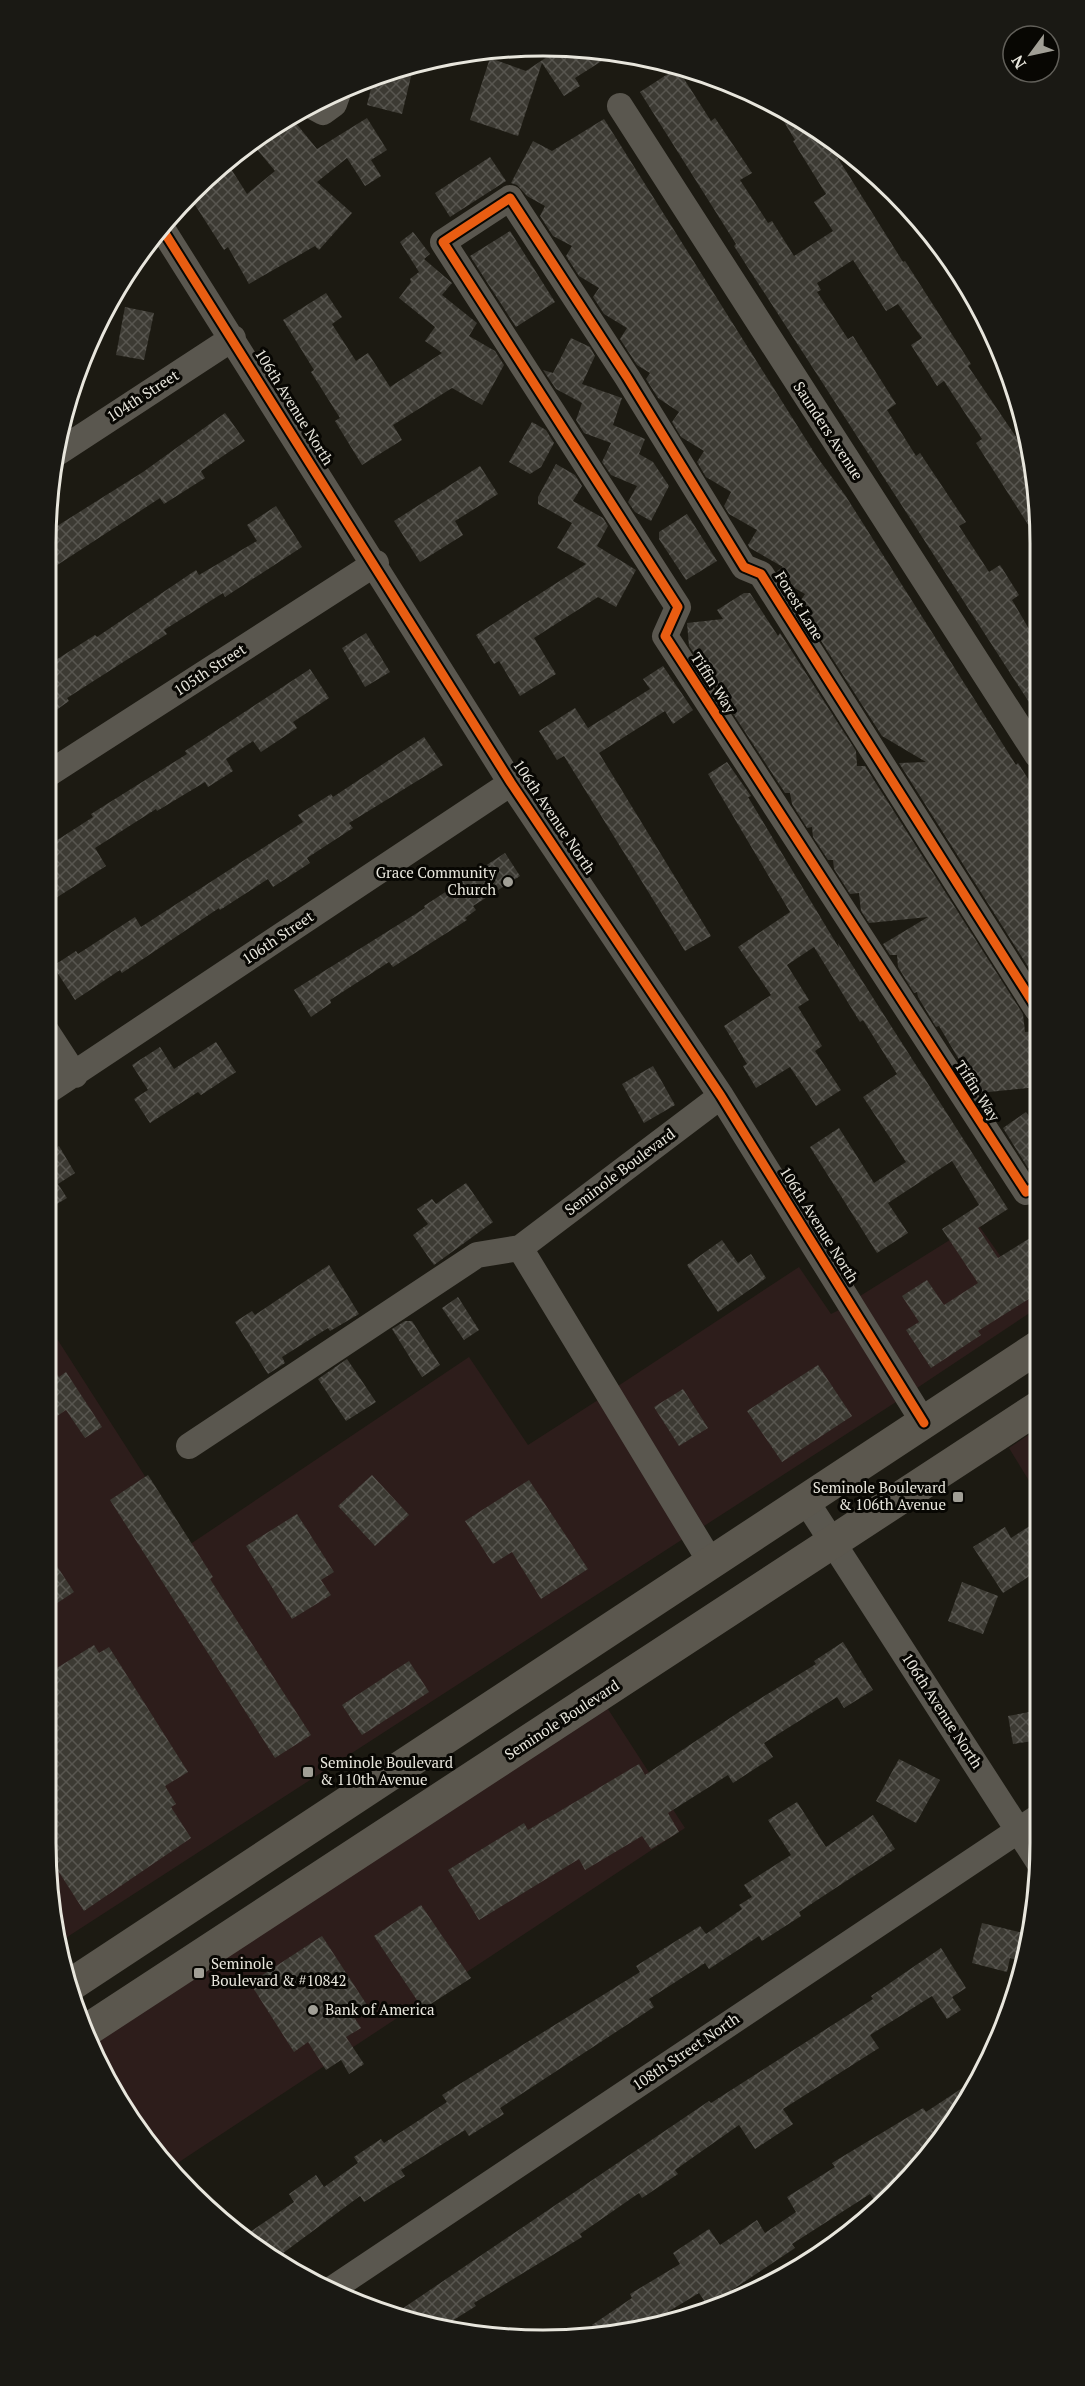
<svg xmlns="http://www.w3.org/2000/svg" width="1085" height="2386" viewBox="0 0 1085 2386" font-family="'PT Serif',serif">
  <style>
    .commercial { fill: #2d1d1b }
    .building { fill: url(#building-cross-hatch) }
    .lines { fill: none; stroke-linecap: round; stroke-linejoin: round }
    .minor { stroke: #5a574f; stroke-width: 26 }
    .primary { stroke: #5b574e; stroke-width: 33 }
    .cycleway-casing { stroke: #080703; stroke-width: 13 }
    .cycleway { stroke: #e95d12; stroke-width: 9 }
    .poi-dot { fill: #a19f96; stroke: #080703; stroke-width: 2 }
    .labels { text-anchor: middle; stroke-width: 6; stroke-linejoin: round; paint-order: stroke }
    .street-label { font-size: 15px; fill: #e8e6dd; stroke: #080703 }
    .poi-label { font-size: 15px; fill: #e8e6dd; stroke: #080703; text-anchor: start }
    .rim { fill: none; stroke: #e8e6dd; stroke-width: 3 }
  </style>
  <defs>
    <pattern id="building-cross-hatch" width="8" height="8" patternUnits="userSpaceOnUse" patternTransform="scale(1.5)"><rect width="8" height="8" fill="#3c3a33"/><path d="M0 0l8 8M0 8l8-8" fill="none" stroke="#585650"/></pattern>
  </defs>
  <rect width="100%" height="100%" fill="#1c1a12"/>
  <path class="commercial" d="M977,1223L1037,1308L917,1388L860,1296Z
    M799,1267L831,1314L839,1310L896,1402L704,1526L618,1386Z
    M45,1320L189,1545L469,1357L528,1445L598,1400L683,1539L61,1941L45,1843Z
    M1039,1428V1497L1009,1448Z
    M606,1706L685,1828L167,2170L111,2092L89,2043Z"/>
  <path class="building" d="M562,47L616,52L575,78L580,86L564,96L542,63L518,136L470,120L490,58L526,71Z
    M414,64L402,114L367,105L374,76Z
    M677,68L711,121L715,118L752,173L740,180L768,223L772,221L794,256L833,231L814,202L826,194L793,141L795,140L775,107L824,136L903,262L905,261L971,364L968,366L1031,459L1036,477V537L976,443L982,439L944,381L937,386L911,345L922,338L898,304L886,311L853,260L817,283L821,290L817,292L848,339L853,336L896,404L887,410L916,456L920,453L966,522L959,526L989,572L1000,565L1019,595L1012,600L1036,641V713L734,246L736,244L640,92Z
    M290,116L317,149L367,118L387,150L371,160L381,176L365,186L347,158L317,182L352,213L319,250L315,246L249,284L228,247L224,250L188,194L226,161L247,194L275,171L251,142L266,129Z
    M604,119L817,457L845,495L1016,765L1018,763L1037,793V981L899,763L926,762L882,736L798,605L805,594L784,582L777,571L783,567L750,548L748,545L757,530L729,514L724,506L731,492L706,477L697,462L704,451L681,437L672,422L679,412L658,398L646,379L650,373L637,365L620,339L627,328L604,314L593,297L599,288L579,276L566,256L572,246L553,236L540,216L545,206L527,196L517,185L511,183L533,141L552,151Z
    M490,157L506,181L450,217L435,193Z
    M510,231L555,302L516,327L470,256Z
    M413,232L430,254L424,259L452,283L442,295L477,323L469,336L495,351L504,365L482,405L452,388L393,425L402,440L362,465L335,421L340,418L311,372L314,370L283,320L326,293L342,317L332,324L356,361L368,353L390,387L442,353L425,341L435,327L399,298L411,282L410,279L419,272L400,242Z
    M125,307L154,313L144,360L116,355Z
    M571,338L590,347L595,356L582,384L622,398L613,425L645,439L639,454L653,462L669,486L651,521L635,512L628,502L637,486L611,475L602,462L611,443L584,433L576,420L582,403L556,389L543,370L553,373Z
    M225,413L245,441L201,471L205,478L164,504L160,498L45,573L46,533L143,472Z
    M532,422L546,430L554,443L541,467L530,474L509,462Z
    M556,464L575,475L582,486L573,501L603,518L608,526L597,546L636,570L616,607L598,597L534,638L556,674L520,696L499,661L494,664L476,635L586,564L557,548L572,523L538,504V497Z
    M480,466L498,494L455,521L463,535L420,562L394,521Z
    M276,506L302,547L225,597L223,593L164,630L167,634L67,698L69,701L45,718V667L95,635L97,637L196,570L199,575L257,541L247,525Z
    M687,514L717,561L686,580L659,539V532Z
    M744,593H750L778,636L780,633L856,751L857,766H865L1023,1014L1025,1032L1037,1031L1038,1087L979,1093L939,1026L936,1027L918,997L917,992L914,993L898,967L897,955H890L883,944L928,917L869,923L861,911L859,893L850,894L834,869L833,860H828L813,837L812,827L807,828L792,804L790,793H785L730,709L727,687L720,693L707,674L706,661L700,662L689,646L687,623L723,619L717,610Z
    M366,633L390,672L365,687L342,648Z
    M663,666L693,710L673,724L665,711L599,753L711,936L685,951L564,756L557,760L539,731L575,708L588,728L650,689L643,679Z
    M310,669L329,698L293,722L297,728L261,752L253,741L226,759L233,771L208,787L205,782L157,811L156,809L95,848L106,866L45,905V848L93,817L91,814L187,754L185,751Z
    M424,737L443,765L349,823L353,828L307,858L310,863L273,887L268,879L220,910L219,908L122,973L120,970L75,1000L53,966L76,951L78,954L135,917L141,927L303,822L298,815L331,794L333,797Z
    M727,762L751,796L748,797L839,948L838,943L1008,1209L978,1228L998,1258L1038,1233V1284L1028,1290L1032,1297L978,1331L981,1335L931,1368L906,1330L919,1322L902,1296L927,1280L944,1305L978,1283L942,1229L979,1205L952,1161L888,1203L908,1233L877,1253L846,1204L810,1147L839,1128L874,1183L906,1162L863,1097L897,1074L863,1020L860,1022L814,947L787,965L809,1000L798,1007L822,1046L815,1051L841,1090L816,1106L790,1067L756,1088L743,1066L747,1064L724,1026L771,995L738,947L790,912L708,774Z
    M505,853L520,876L473,906L476,910L465,918L467,920L393,967L389,962L330,1000L331,1003L311,1017L294,990L425,908L424,906Z
    M216,1042L236,1072L201,1095L198,1092L150,1123L134,1099L148,1090L132,1065L160,1047L174,1069Z
    M653,1066L675,1105L644,1123L622,1084Z
    M1026,1112L1038,1128V1161L1028,1168L1003,1128Z
    M59,1146L75,1173L58,1184L67,1198L45,1211V1154Z
    M466,1183L493,1222L434,1265L413,1235L428,1224L417,1209L432,1199L436,1204Z
    M722,1240L738,1263L751,1254L766,1278L718,1312L687,1265Z
    M329,1265L359,1314L330,1331L328,1328L282,1357L285,1363L268,1374L235,1322L252,1311L255,1315Z
    M458,1297L479,1330L464,1340L442,1308Z
    M405,1321H412L440,1365L422,1377L392,1329Z
    M45,1357L59,1377L66,1372L102,1427L85,1438L66,1410L45,1424Z
    M347,1359L376,1402L346,1421L318,1379Z
    M818,1365L852,1416L782,1462L747,1411Z
    M683,1389L708,1428L679,1446L654,1407Z
    M148,1475L213,1577L210,1579L311,1735L275,1758L110,1500Z
    M372,1475L409,1515L375,1546L338,1506Z
    M529,1480L588,1569L541,1599L512,1552L493,1564L465,1521Z
    M297,1514L334,1572L321,1580L331,1595L292,1619L246,1546Z
    M1039,1520V1570L1003,1593L973,1547L1005,1527L1011,1538Z
    M45,1548L74,1592L45,1611Z
    M962,1582L998,1596L983,1634L948,1621Z
    M843,1642L873,1690L844,1708L837,1697L764,1743L773,1757L733,1783L728,1775L668,1813L679,1832L651,1849L642,1836L585,1870L579,1859L479,1920L448,1870L524,1823L528,1830L639,1764L645,1775L742,1710L816,1664L814,1661Z
    M94,1645L99,1653L109,1647L188,1772L165,1786L176,1804L171,1807L191,1838L84,1911L46,1852L45,1689L58,1681L52,1671Z
    M409,1661L429,1692L362,1735L342,1705Z
    M1040,1710V1740L1013,1744L1008,1716Z
    M899,1759L940,1780L916,1823L876,1801Z
    M797,1802L826,1847L873,1815L895,1849L799,1912L801,1916L762,1941L759,1936L709,1969L705,1963L649,1999L654,2007L500,2108L504,2114L469,2136L465,2130L401,2170L405,2176L364,2202L360,2196L275,2259L259,2246L250,2232L294,2202L289,2194L316,2175L324,2187L358,2163L354,2157L381,2139L384,2143L447,2102L442,2095L640,1972L636,1966L700,1926L706,1934L742,1909L739,1905L752,1897L744,1885L791,1855L768,1820Z
    M421,1905L471,1978L423,2009L374,1936Z
    M982,1923L1031,1935L1024,1962L1010,1958L1007,1972L972,1963Z
    M322,1936L367,2005L352,2014L361,2028L346,2037L364,2064L349,2074L341,2060L326,2070L308,2042L294,2052L250,1983Z
    M941,1948L966,1988L952,1997L961,2010L947,2019L932,1996L870,2035L879,2048L783,2109L793,2124L755,2149L739,2125L675,2170L678,2174L642,2198L639,2193L580,2234L582,2237L474,2303L476,2306L439,2329L396,2313L709,2101L711,2103L873,1999L871,1996Z
    M973,2081L926,2157L894,2177L899,2186L876,2203L870,2194L792,2244L795,2248L708,2306L699,2293L638,2330L600,2336L592,2325L632,2298L630,2294L680,2264L673,2253L709,2229L720,2245L757,2220L765,2233L796,2212L787,2197L835,2167L832,2163L923,2108L926,2112Z"/>
  <g class="lines">
    <path class="minor" d="M310,105L323,112L334,104L339,90
      M620,106L1037,755
      M161,227L511,783L721,1096L924,1423
      M54,455L233,338
      M45,776L376,563
      M1037,1009L761,574L744,567L627,377L510,198L443,242L678,607L665,636L1026,1192L1038,1185
      M45,1029L75,1075
      M45,1093L511,783
      M520,1248L710,1561
      M189,1446L477,1255L520,1248L721,1096
      M806,1501L1038,1861
      M332,2289L1040,1816"/>
    <path class="primary" d="M69,1986L1038,1347
      M84,2032L1039,1407"/>
    <defs>
      <path id="cycleway" d="M161,227L511,783L721,1096L924,1423
        M1037,1009L761,574L744,567L627,377L510,198L443,242L678,607L665,636L1026,1192L1038,1185"/>
    </defs>
    <use href="#cycleway" class="cycleway-casing"/>
    <use href="#cycleway" class="cycleway"/>
  </g>
  <g class="poi-dot">
    <circle cx="508" cy="882" r="6"/>
    <rect x="952" y="1491" width="12" height="12" rx="3"/>
    <rect x="302" y="1766" width="12" height="12" rx="3"/>
    <rect x="193" y="1967" width="12" height="12" rx="3"/>
    <circle cx="313" cy="2010" r="6"/>
  </g>
  <g class="labels">
    <g class="street-label">
      <text transform="translate(143 396) rotate(-33)" y="5">104th Street</text>
      <text transform="translate(294 407) rotate(58)" y="5">106th Avenue North</text>
      <text transform="translate(828 431) rotate(57)" y="5">Saunders Avenue</text>
      <text transform="translate(799 606) rotate(58)" y="5">Forest Lane</text>
      <text transform="translate(210 670) rotate(-33)" y="5">105th Street</text>
      <text transform="translate(713 683) rotate(57)" y="5">Tiffin Way</text>
      <text transform="translate(554 817) rotate(56)" y="5">106th Avenue North</text>
      <text transform="translate(278 938) rotate(-34)" y="5">106th Street</text>
      <text transform="translate(977 1091) rotate(57)" y="5">Tiffin Way</text>
      <text transform="translate(620 1172) rotate(-37)" y="5">Seminole Boulevard</text>
      <text transform="translate(819 1225) rotate(58)" y="5">106th Avenue North</text>
      <text transform="translate(942 1711) rotate(57)" y="5">106th Avenue North</text>
      <text transform="translate(562 1720) rotate(-33)" y="5">Seminole Boulevard</text>
      <text transform="translate(686 2052) rotate(-34)" y="5">108th Street North</text>
    </g>
    <g class="poi-label">
      <text x="496" y="878" text-anchor="end">Grace Community<tspan x="496" dy="17">Church</tspan></text>
      <text x="946" y="1493" text-anchor="end">Seminole Boulevard<tspan x="946" dy="17">&amp; 106th Avenue</tspan></text>
      <text x="320" y="1768">Seminole Boulevard<tspan x="320" dy="17">&amp; 110th Avenue</tspan></text>
      <text x="211" y="1969">Seminole<tspan x="211" dy="17">Boulevard &amp; #10842</tspan></text>
      <text x="325" y="2015">Bank of America</text>
    </g>
  </g>
  <path d="M0 0H1085V2386H0ZM543 56H543A487 487 0 0 1 1030 543V1843A487 487 0 0 1 543 2330H543A487 487 0 0 1 56 1843V543A487 487 0 0 1 543 56Z" fill="#1a1914" fill-rule="evenodd"/>
  <path class="rim" d="M543 56H543A487 487 0 0 1 1030 543V1843A487 487 0 0 1 543 2330H543A487 487 0 0 1 56 1843V543A487 487 0 0 1 543 56Z"/>
  <g transform="translate(1031 54) rotate(237)"><circle r="28" fill="#080703" stroke="#62605a" stroke-width="1.5"/>
  <path d="M0-4.5L10 22L0 15L-10 22Z" fill="#a19f96"/>
  <text y="-9" font-size="16" font-weight="bold" text-anchor="middle" fill="#e8e6dd">N</text>
  </g>
</svg>
